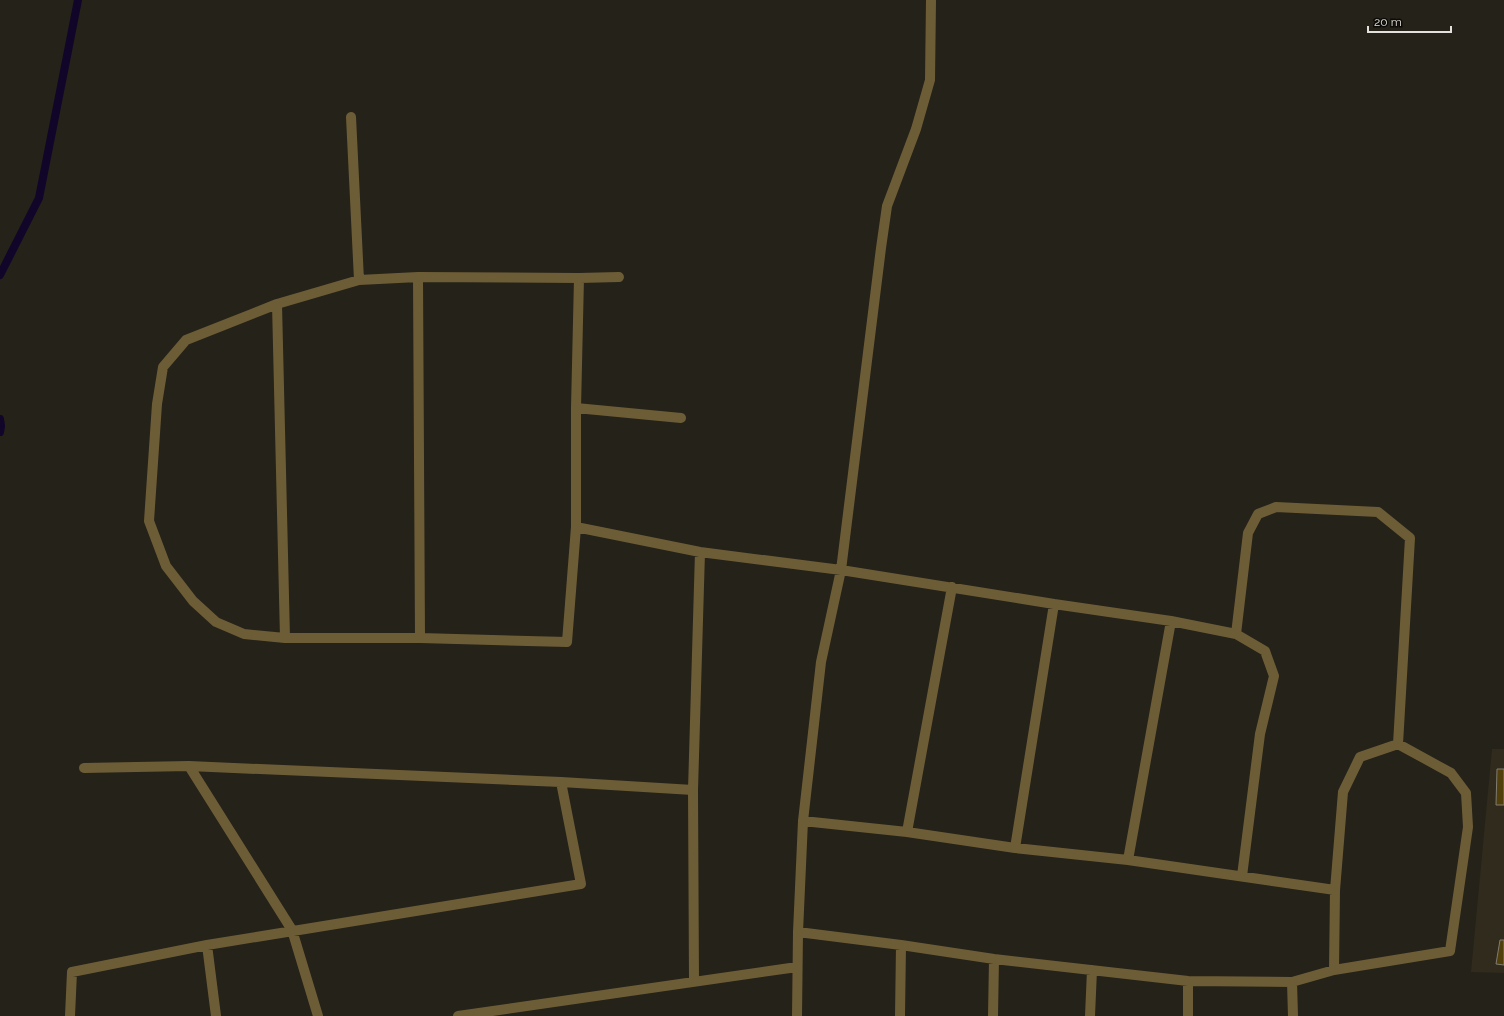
<svg xmlns="http://www.w3.org/2000/svg" width="1504" height="1016" viewBox="0 0 1504 1016" font-family="Raleway,sans-serif">
  <style>
    .built { fill: #302b1c }
    .lines { fill: none; stroke-linecap: round; stroke-linejoin: round }
    .stream { stroke: #110529; stroke-width: 8 }
    .building { fill: #52400c; stroke: #807c72 }
    .minor { stroke: #6d5d37; stroke-width: 10 }
  </style>
  <rect width="100%" height="100%" fill="#252219"/>
  <path class="built" d="M1492,749H1504V973L1471,972Z"/>
  <g class="lines">
    <path class="stream" d="M0,275L39,198L78,0
      M0,419L1,426L0,432"/>
  </g>
  <path class="building" d="M1497,769H1504V805H1496Z
    M1500,940H1504V965L1496,964Z"/>
  <g class="lines">
    <path class="minor" d="M351,117L359,280
      M418,277L420,638
      M579,278L576,408V527L567,642L420,638H285L244,634L216,622L193,601L166,566L149,521L157,404L163,367L186,340L277,304L359,280L418,277L579,278L619,277
      M277,304L285,638
      M576,408L681,418
      M576,527L700,552L841,570L1054,604L1171,621L1236,634L1248,533L1258,514L1276,507L1378,512L1410,538L1398,744L1451,773L1466,793L1468,827L1450,951L1334,970L1292,982L1188,981L994,959L901,945L798,932
      M1236,634L1265,651L1274,676L1260,734L1242,876
      M189,766L292,930L318,1016
      M84,768L189,766L561,782L693,790
      M803,821L907,832L1015,848L1128,860L1335,890
      M907,832L952,587
      M1015,848L1054,604
      M1128,860L1171,621
      M207,945L216,1016
      M1334,970L1335,890L1343,792L1360,757L1398,744
      M1188,981V1016
      M694,982L693,790L700,552
      M1292,982L1293,1016
      M70,1016L72,972L207,945L581,884L561,782
      M458,1016L797,967
      M797,1016L798,932L803,821L821,662L841,570L881,248L887,206L916,129L930,80L931,0
      M900,1016L901,945
      M993,1016L994,959
      M1090,1016L1092,970"/>
  </g>
  <path d="M1368 26v6h83v-6" fill="none" stroke="#e3e1db" stroke-width="2"/>
  <text x="1374" y="26" font-size="12" fill="#e3e1db" stroke="#0d0b08" stroke-width="3" paint-order="stroke">20 m</text>
</svg>
